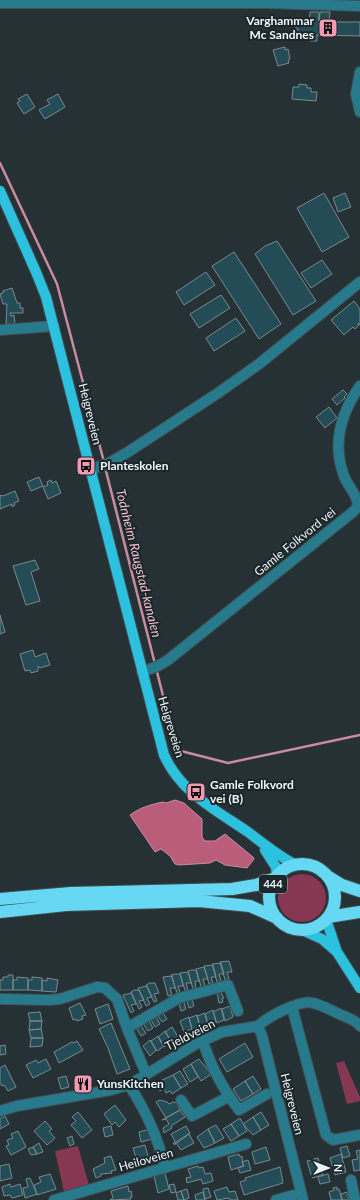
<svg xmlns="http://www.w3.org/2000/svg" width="360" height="1200" viewBox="0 0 360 1200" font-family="Lato,sans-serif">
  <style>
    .green { fill: #863751 }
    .water { fill: #ba5d7a; stroke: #ca8ba0 }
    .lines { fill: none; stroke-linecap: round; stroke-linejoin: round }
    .stream { stroke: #ca8ba0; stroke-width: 2.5 }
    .building { fill: #234c56; stroke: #7b898d }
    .minor-casing { stroke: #414d4f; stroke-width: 12 }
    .major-casing { stroke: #414d4f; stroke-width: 12 }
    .highway-casing { stroke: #414d4f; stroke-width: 14 }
    .minor { stroke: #277a8c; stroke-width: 10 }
    .major { stroke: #2bc1df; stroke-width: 10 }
    .highway { stroke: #66d8f3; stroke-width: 12 }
    .labels { text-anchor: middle; stroke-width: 4; stroke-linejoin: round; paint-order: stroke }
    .shield { fill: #1b272a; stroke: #afb8ba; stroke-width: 1 }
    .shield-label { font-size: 11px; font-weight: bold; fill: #eff6f8 }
    .poi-label { font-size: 12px; font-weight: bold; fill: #eff6f8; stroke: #1b272a; text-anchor: start }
    .street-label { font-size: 12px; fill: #eff6f8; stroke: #1b272a }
    .water-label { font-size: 13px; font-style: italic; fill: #f2bfcb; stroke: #1b272a }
  </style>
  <rect width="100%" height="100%" fill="#253134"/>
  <path class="green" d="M278 898a24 24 0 1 1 48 0a24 24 0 1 1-48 0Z
    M344,1061L360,1097V1101L347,1104L336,1063Z
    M78,1146L89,1185L64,1192L55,1151Z"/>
  <path class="water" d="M175,800L184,803L202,819V837L205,841H215L225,834L253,857L254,859L247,868L225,865L216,860L210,863L179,865L175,864L170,856L161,849L155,852L130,815C139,808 152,804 163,802L166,803Z"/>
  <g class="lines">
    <path class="stream" d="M0,163L57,284L104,462
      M105,467L155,664
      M156,668L175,743L181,751L228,763L360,735"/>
  </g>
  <path class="building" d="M310,12H319V21L320,12H330L329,22H360V36L317,35V41H310V35H298V29H296V26H298L299,20L309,21Z
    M285,47V50L288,49L290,59L288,60L289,63L278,66L273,50Z
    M299,84L307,85V88H311V92H317L316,101L292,99L293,87H299Z
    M27,94L35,107L24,114L17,103L20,101L18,99Z
    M58,94L65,107L45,119L39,110L50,104L47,100Z
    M324,193L349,237L322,252L297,208Z
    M345,193L351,207L338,212L333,198Z
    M277,241L316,301L293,315L255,254L265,246Z
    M234,252L281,324L259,339L212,266Z
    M322,260L332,274L311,288L301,273Z
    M206,272L215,285L184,305L176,292Z
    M12,288L17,303H20V308H23V313H10L11,316L14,315L15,324H6L7,304H3L0,294L3,293V291Z
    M221,295L230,308L199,328L190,314Z
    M354,301L360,309V325L358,323L359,325L355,329L353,327L344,335L331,320Z
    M236,318L245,331L214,351L206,338Z
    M343,390L347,394L344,397L345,398L337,405L332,399Z
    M329,407L337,418L325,428L316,417Z
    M39,477L43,486L31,491L27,482Z
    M51,480L52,483L56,481L61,493L48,499L43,487L48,485L47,482Z
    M15,491L19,501L14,503L15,505L12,507V504L0,509V495L3,496Z
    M35,560L39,569L31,572L40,601L26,605L13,566Z
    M0,615L5,632L0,634Z
    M33,650L35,657L46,653L50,665L40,668L38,666V671L31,673L30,670L25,671L20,654Z
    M229,961L232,972H227L229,979L225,980L220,962Z
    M221,963L224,974H219L221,981L217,982L212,964Z
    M213,965L216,977H211L213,983L209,984L204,966Z
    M204,967L208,979H203L205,986L201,987L196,969Z
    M192,970H196L199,981H195L196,988L193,989L188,971Z
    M188,972L191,983H186L188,990L185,991L180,973Z
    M175,974H180L183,986H178L180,992L177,993L171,975Z
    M8,975H13V990H0V980H3V977H8Z
    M172,976L175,988H170L172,995L168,996L163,977Z
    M17,977L28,978V990H13V980H17Z
    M32,977L42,978V991L28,990V980H32Z
    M47,978L58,980L56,992L42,991V980L47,981Z
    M150,983H155L159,993L154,994L157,1001L154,1002L146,985Z
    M147,986L152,997L147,998L150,1004L146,1006L138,988Z
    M134,990H139L144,1000L139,1001L142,1007L139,1009L131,992Z
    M220,991L224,998L222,999L223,1002L219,1003L217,992Z
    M131,993L136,1004L131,1005L134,1011L131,1013L123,995Z
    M192,999L194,1006L189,1008L187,1001Z
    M184,1002L186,1009L181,1011L179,1003Z
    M80,1003L86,1015L82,1016L83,1019L77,1021L76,1019L73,1020L69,1008Z
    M108,1004L113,1019L100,1024L95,1009Z
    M230,1006L233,1017L225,1021L222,1009Z
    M221,1008L224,1020L217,1023L213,1012Z
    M213,1010L216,1022L208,1025L205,1014Z
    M40,1012L42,1021H30L28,1013Z
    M163,1013L167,1019L162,1022L158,1016Z
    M205,1013L208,1024L200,1028L197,1016Z
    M197,1015L200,1026L192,1030L189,1018Z
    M156,1017L160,1024L155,1027L151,1020Z
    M189,1017L192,1029L184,1032L180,1021Z
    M30,1021H42L41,1029L29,1030Z
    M149,1021L153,1028L148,1031L144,1025Z
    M111,1023L130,1069L117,1074L108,1048L99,1029Z
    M141,1026L146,1033L141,1036L137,1029Z
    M172,1027L178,1037L172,1043L165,1032Z
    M41,1029L43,1038H31L29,1030Z
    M165,1031L171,1041L164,1047L158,1037Z
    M158,1036L164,1046L157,1051L151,1041Z
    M31,1038H43L42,1046L30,1047Z
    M150,1040L156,1050L150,1056L143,1046Z
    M77,1041L83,1050L59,1063L54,1052L72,1042L73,1043Z
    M245,1043L253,1057L227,1072L219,1059Z
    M5,1045L6,1054L0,1055V1046Z
    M46,1059L51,1069L33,1078L26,1065L36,1060L38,1063Z
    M199,1059L210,1073V1075L201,1081L191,1064Z
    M191,1064L198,1077L190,1082L183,1069Z
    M5,1065L16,1087L8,1091L4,1085L2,1086L0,1083V1068Z
    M180,1071L188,1084L181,1088L173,1075Z
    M173,1075L181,1088L172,1094L170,1091L166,1093L164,1088L160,1091L156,1083Z
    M66,1076L69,1087L61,1089L58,1078Z
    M253,1076L261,1089L253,1094L245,1081Z
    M245,1081L253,1094L241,1101L233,1089Z
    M160,1100L167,1102L169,1104L173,1102L177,1103L180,1110L166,1118L156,1102Z
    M115,1105L126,1120L119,1127L115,1122L112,1125L104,1114Z
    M180,1110L185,1117L171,1126L172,1128L164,1133L163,1128L169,1124L166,1119L162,1120Z
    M78,1112L92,1130L82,1138L71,1125L76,1121L72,1117Z
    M261,1112L269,1125L261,1130L253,1117Z
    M5,1116L9,1124L0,1129V1119Z
    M253,1117L261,1130L253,1135L243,1124Z
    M240,1118L247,1131L239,1136L231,1124Z
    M45,1121L52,1129L49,1131L55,1138L47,1145L34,1131Z
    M231,1124L239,1136L231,1141L223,1129Z
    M216,1125L224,1138L215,1143L208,1129Z
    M111,1126L113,1135L105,1137L103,1128Z
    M186,1126L190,1133L173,1144L175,1141L171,1134Z
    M150,1129L152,1139L141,1142L139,1132Z
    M208,1129L215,1143L204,1148L197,1137Z
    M18,1131L26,1147L11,1155L6,1146L9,1145L7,1140L13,1138L11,1134Z
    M189,1134L194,1143L181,1150L176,1143L174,1145Z
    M72,1136L74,1144L70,1146L67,1138Z
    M39,1143L43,1152L37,1154L33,1147Z
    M145,1145L149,1160L138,1165L133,1148Z
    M347,1146L350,1156L343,1158L340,1148Z
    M33,1147L37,1154L31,1155L28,1149Z
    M266,1147L270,1160L255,1164L252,1152Z
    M360,1150V1170L354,1171L352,1160L358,1159L356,1151Z
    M239,1154L240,1157L242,1156L243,1166L231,1170L228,1157Z
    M341,1154L346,1172L335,1175L330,1158Z
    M111,1156L116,1170L111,1171L112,1173L101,1174V1176L96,1178L93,1169L105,1163L104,1158Z
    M318,1158L323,1175L312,1178L307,1161Z
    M248,1160L251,1170L240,1173L238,1168L244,1166L242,1162Z
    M9,1164L12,1178L0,1181V1166Z
    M198,1166L199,1168L203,1167L205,1174L211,1173L213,1181L203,1184L201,1179L187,1183L186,1178L191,1177L188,1169Z
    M280,1167L283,1183L244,1195L240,1182L246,1180L245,1178Z
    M165,1173L169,1189L158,1193L154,1176Z
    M50,1174L56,1189L37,1195L34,1185L41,1182L39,1177Z
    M328,1174L330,1182L320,1184L318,1177Z
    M30,1178L37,1194L25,1198L23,1188L28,1187L26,1179Z
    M10,1184L11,1187L20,1184L23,1195L12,1198L10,1195L4,1196L2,1187Z
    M174,1184L176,1192L171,1193L169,1185Z
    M128,1186L129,1192L131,1191L132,1197H130L131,1199L110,1200L113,1198L111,1191Z
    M227,1187L229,1192L235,1191L238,1200H230L229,1198L217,1200L214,1191Z
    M337,1187V1190L339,1189L342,1200H331L329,1192L334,1190L333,1188Z
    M208,1188L211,1197L205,1199L203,1189Z
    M187,1189L189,1198L184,1200L181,1191Z
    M181,1191L184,1200H178L176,1193Z
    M203,1192L205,1200H196L195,1195Z
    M347,1192L349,1200H342L341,1194Z"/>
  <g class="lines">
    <defs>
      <path id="minor" d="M0,3H266L360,6
        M360,72L356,94L360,112
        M0,330L54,326
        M90,470L109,463L128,452L218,393L259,364L360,282
        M142,672L158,666L168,660L354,511L358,506C357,493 348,487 344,476C332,444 341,413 360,386
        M0,999L49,1000L60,999L97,987L105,988L117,999L127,1028L146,1074
        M292,1007L326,1135L333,1140L360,1135
        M258,1026C268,1017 300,999 313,1003C322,1005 331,1010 339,1014C346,1017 356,1020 360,1026
        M127,1028L179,998L228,985L238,1011
        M203,1041C210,1065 224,1090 239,1110L267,1094
        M129,1085C146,1111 158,1137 165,1168
        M181,1100L192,1116L230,1096
        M0,1111L17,1106L111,1090L129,1085L196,1044L222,1032L258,1026L262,1036L303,1200
        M351,1180L355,1200
        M54,1200L246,1144
        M276,1200L301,1193"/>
      <path id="major" d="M0,191L36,272L46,297L164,755C181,793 216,810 248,832C264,844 278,856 296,865
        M265,850L276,867L277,876
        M326,919L337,952L360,988
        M302,930L322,939L337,952"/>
      <path id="highway" d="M269 897a33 33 0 1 1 66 0a33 33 0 1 1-66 0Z
        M329,877L342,885L360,891
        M0,899L71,893L232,889L256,885L276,878
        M0,912L66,905L199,901L250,906L277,918
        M328,917L360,912"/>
    </defs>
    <use href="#minor" class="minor-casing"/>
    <use href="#major" class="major-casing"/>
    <use href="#highway" class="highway-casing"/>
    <use href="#minor" class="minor"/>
    <use href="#major" class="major"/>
    <use href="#highway" class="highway"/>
  </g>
  <defs>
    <symbol id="building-square" viewBox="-11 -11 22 22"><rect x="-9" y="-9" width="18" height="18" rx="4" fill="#f19ab2" stroke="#1b272a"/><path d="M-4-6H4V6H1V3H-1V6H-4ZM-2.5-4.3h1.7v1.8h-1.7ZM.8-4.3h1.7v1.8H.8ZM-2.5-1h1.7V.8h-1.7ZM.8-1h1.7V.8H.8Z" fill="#111"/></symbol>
    <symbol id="bus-square" viewBox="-11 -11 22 22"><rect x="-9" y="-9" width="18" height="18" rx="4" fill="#f19ab2" stroke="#1b272a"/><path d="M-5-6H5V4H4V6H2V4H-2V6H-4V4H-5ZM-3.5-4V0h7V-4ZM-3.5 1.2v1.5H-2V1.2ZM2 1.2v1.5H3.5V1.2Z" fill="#111"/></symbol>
    <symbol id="restaurant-square" viewBox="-11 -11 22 22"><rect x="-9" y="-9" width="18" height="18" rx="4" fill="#f19ab2" stroke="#1b272a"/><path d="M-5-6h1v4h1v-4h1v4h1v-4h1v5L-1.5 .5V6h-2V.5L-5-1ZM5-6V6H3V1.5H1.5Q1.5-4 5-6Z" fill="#111"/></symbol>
  </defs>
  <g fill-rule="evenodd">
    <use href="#building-square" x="317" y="17" width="22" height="22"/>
    <use href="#bus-square" x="75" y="455" width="22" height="22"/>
    <use href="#bus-square" x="185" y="781" width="22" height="22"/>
    <use href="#restaurant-square" x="72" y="1073" width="22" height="22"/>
  </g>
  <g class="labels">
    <rect class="shield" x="259" y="875" width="28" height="18" rx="3"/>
    <g class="shield-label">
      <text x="273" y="888">444</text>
    </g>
    <g class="poi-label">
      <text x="314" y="25" text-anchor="end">Varghammar<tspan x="314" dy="14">Mc Sandnes</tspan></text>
      <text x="100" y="470">Planteskolen</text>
      <text x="210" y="789">Gamle Folkvord<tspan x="210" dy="14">vei (B)</tspan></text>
      <text x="97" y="1088">YunsKitchen</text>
    </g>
    <g class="street-label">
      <text transform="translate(90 414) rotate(76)" y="4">Heigreveien</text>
      <text transform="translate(295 542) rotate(-39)" y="4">Gamle Folkvord vei</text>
      <text transform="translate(171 727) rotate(73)" y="4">Heigreveien</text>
      <text transform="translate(190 1035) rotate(-27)" y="4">Tjeldveien</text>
      <text transform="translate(292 1104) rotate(76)" y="4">Heigreveien</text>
      <text transform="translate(146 1160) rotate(-16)" y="4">Heiloveien</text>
    </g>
    <g class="water-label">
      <text transform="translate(139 563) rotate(76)" y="5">Todnheim Raugstad-kanalen</text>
    </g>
  </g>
  <g transform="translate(328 1168) rotate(90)" stroke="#1b272a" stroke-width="3" paint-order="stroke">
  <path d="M0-3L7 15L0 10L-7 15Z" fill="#eff6f8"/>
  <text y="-6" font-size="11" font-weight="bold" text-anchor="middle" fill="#eff6f8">N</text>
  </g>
</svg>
